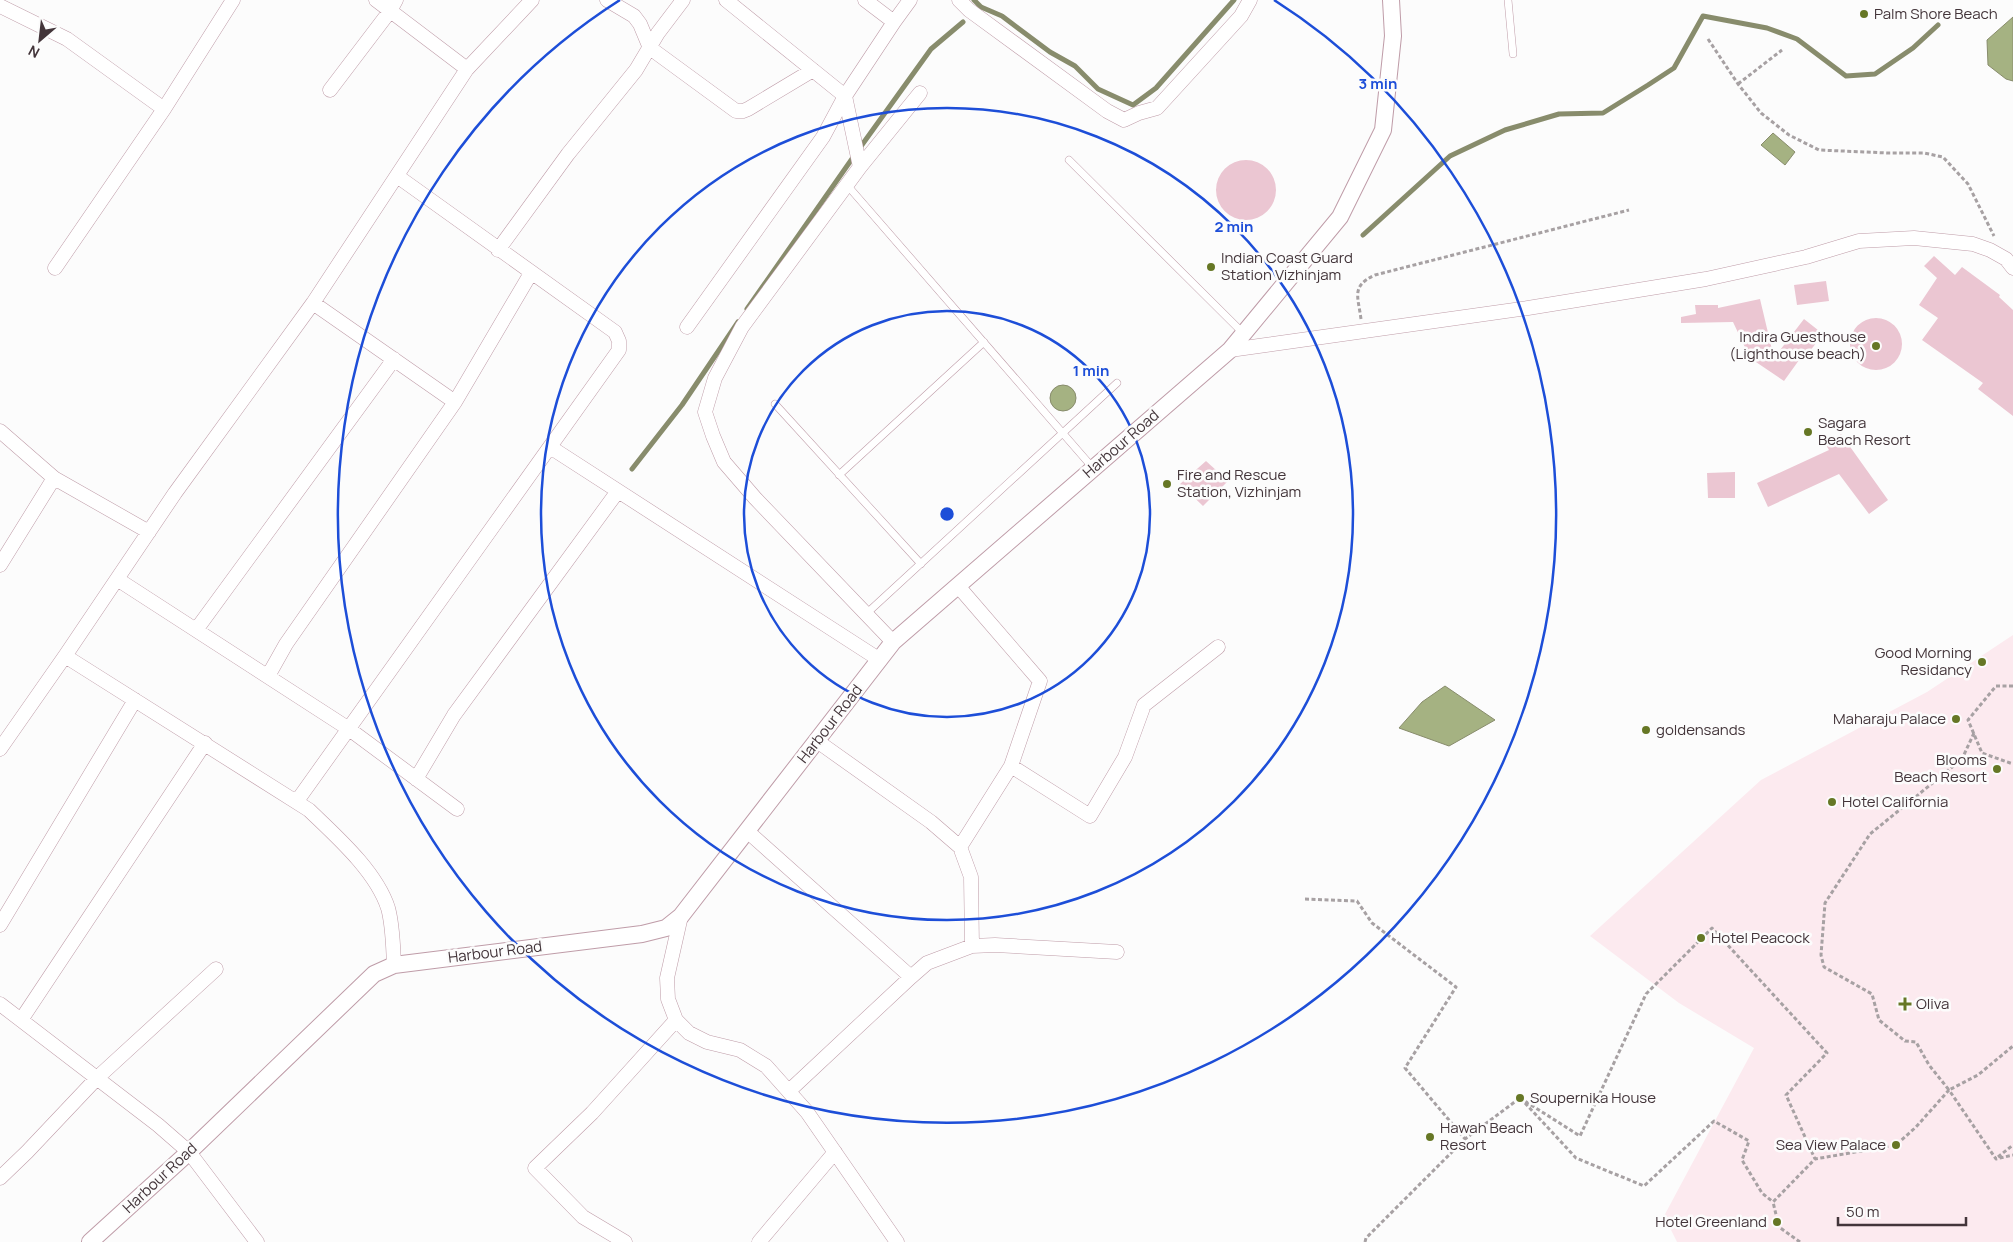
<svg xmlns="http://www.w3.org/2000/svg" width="2013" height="1242" viewBox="0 0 2013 1242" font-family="Manrope,sans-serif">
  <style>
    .built { fill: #fceaef }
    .water { fill: #a5b282; stroke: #888c6c }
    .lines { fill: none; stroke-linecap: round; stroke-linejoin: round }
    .stream { stroke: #888c6c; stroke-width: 5 }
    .building { fill: #ebc6d2 }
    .service-casing { stroke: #bf9ca8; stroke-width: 8 }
    .minor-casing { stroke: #bf9ca8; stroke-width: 15 }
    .tertiary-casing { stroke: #bf9ca8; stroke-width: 18 }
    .path { stroke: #a7a1a3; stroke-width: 3; stroke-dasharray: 4 2.5; stroke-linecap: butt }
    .service { stroke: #fff; stroke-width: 7 }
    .minor { stroke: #fff; stroke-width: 14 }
    .tertiary { stroke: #fff; stroke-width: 16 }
    .ring { fill: none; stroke: #1d4ed8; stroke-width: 2.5 }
    .poi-dot { fill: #667725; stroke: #fcfcfc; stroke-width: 2 }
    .labels { text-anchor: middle; stroke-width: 5; stroke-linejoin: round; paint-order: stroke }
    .poi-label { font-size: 15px; fill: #43353a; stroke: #fcfcfc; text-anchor: start }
    .street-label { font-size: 15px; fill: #43353a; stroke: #fcfcfc }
    .centre { fill: #1d4ed8; stroke: #fcfcfc; stroke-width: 2.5 }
    .ring-label { font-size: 15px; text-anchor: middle; font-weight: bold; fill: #1d4ed8; stroke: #fcfcfc; stroke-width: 5; stroke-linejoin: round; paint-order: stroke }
  </style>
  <rect width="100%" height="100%" fill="#fcfcfc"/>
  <path class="built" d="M2013,635V1242H1677L1664,1216L1754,1048L1679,1003L1590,936L1761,780L1927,692Z"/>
  <path class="water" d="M2013,17V81L2006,79L1988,65L1987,40Z
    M1773,133L1795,152L1785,165L1761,145Z
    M1050 398a13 13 0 1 1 26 0a13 13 0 1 1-26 0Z
    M1445,686L1495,720L1449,746L1399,728L1422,702Z"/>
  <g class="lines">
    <path class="stream" d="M974,0L981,7L1002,16L1050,52L1075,66L1098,89L1133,105L1156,88L1234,0
      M859,149L931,49L963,22
      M1363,235L1450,156L1505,130L1559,114L1603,113L1648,85L1674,68L1703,16L1767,28L1797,39L1846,76L1875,74L1913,48L1938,25
      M747,309L854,156
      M632,469L682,405L738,322"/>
  </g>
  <path class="building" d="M1216 190a30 30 0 1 1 60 0a30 30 0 1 1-60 0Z
    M1934,256L1955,275L1962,267L2000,295L1999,297L2013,310V416L1978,389L1983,383L1922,340L1938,318L1919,305L1937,278L1924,266Z
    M1826,281L1829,301L1797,305L1794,285Z
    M1760,299L1774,358L1804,319L1823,334L1810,351L1807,349L1784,381L1750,358L1733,322L1681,323V317L1696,314L1695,305H1718V308Z
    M1850 344a26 26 0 1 1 52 0a26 26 0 1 1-52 0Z
    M1841,434L1888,500L1869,514L1839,474L1768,507L1757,483L1829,450L1826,445Z
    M1206,461L1228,481L1203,506L1180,484Z
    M1735,472V498H1708L1707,473Z"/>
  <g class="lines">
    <defs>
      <path id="service" d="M1508,0L1513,54
        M1069,160L1243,333
        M847,185L1093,468
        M775,404L921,564
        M839,475L984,342
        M866,614L1117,383"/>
      <path id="minor" d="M607,0L634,16L640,24L650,48L736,111H743L748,109L813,70
        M726,0L845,96L860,167
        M865,0L894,22
        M959,0L969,10L1107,111L1124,120L1139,113L1157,108L1241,16L1250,0
        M0,6L67,39L164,109
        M467,69L532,0
        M330,90L390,11L396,0
        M498,250L568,154L636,70L658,33L683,0
        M55,268L164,109L233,0
        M313,303L455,402
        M687,327L823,137L845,96L894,22L910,0
        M1230,350L1528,308L1706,279L1806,257L1859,241L1914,238L1973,244L1990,250L2006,259L2013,268
        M0,431L54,478L149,532
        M550,447L880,660
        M0,565L54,478
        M117,579L349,729L457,809
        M958,586L1040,681L1011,766L960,847
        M196,630L394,359
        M893,642L755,498L724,462L713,436L705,412L715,378L742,327L860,167L920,93
        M65,656L309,810C336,836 376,871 388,908C393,926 393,946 394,965
        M268,676L286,644L455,402L531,273
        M817,741L931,822L960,847L971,877L972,946
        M0,749L65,656L175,493L313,303L467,69L376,0
        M1011,766L1090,816L1125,757L1144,705L1218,647
        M416,779L454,715L618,491
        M297,801L619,350V341L615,332L397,176
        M747,831L911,977
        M681,916L667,978L668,999L676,1020L689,1033L707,1042L740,1050L766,1066L807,1112L897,1242
        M0,925L135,700
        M0,1004L158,1125L189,1152L257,1242
        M21,1020L205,743
        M789,1091L911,977L927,963L972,946L995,945L1117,952
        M0,1178L27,1152L97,1078L216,969
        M625,1242L583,1217L535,1168L592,1113L676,1020
        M759,1242L835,1152"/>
      <path id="tertiary" d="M90,1242L189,1152L374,974L394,965L642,934L666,928L681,916L893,642L1230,350L1340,217L1383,130L1393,36L1391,0"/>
    </defs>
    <use href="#service" class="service-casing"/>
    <use href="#minor" class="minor-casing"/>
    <use href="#tertiary" class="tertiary-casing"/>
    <path class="path" d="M1708,39L1738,84L1761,113L1789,135L1819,150L1888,153H1924L1943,157L1968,184L1994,236
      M1738,84L1782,50
      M1361,319C1358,296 1351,286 1375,275L1629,210
      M2013,686H1996L1968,720L1982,753L2013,764
      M1974,733L1962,759L1870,834L1825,903L1821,955L1824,967L1872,994L1879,1020L1905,1041L1916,1042L1929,1065L1949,1090L1978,1075L2013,1046
      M1305,899L1357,901L1372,923L1456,987L1405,1068L1465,1139
      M1520,1098L1580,1136L1646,994L1712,928L1827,1053L1786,1095L1815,1159
      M1525,1103L1576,1158L1644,1186L1714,1121L1749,1141L1742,1160L1762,1193L1773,1202
      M1998,1157L2013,1145
      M1365,1242L1366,1238L1465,1139L1520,1098
      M1800,1242L1779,1227L1773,1202L1815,1159L1896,1145L1916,1127L1949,1090L1996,1159L2013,1155"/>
    <use href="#service" class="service"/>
    <use href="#minor" class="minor"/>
    <use href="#tertiary" class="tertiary"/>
  </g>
  <g class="ring">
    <circle cx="947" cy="514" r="203"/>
    <circle cx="947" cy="514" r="406"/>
    <path d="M1274 0A609 609 0 1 1 620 0"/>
  </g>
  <g class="poi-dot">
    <circle cx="1864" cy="14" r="5"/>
    <circle cx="1211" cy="267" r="5"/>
    <circle cx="1876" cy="346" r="5"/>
    <circle cx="1808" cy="432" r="5"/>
    <circle cx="1167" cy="484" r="5"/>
    <circle cx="1982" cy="662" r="5"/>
    <circle cx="1956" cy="719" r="5"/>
    <circle cx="1646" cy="730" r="5"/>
    <circle cx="1997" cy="769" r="5"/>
    <circle cx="1832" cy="802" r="5"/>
    <circle cx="1701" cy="938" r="5"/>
    <path d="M1902.5 996.5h5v5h5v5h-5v5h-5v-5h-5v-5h5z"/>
    <circle cx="1520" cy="1098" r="5"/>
    <circle cx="1430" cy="1137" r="5"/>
    <circle cx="1896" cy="1145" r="5"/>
    <circle cx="1777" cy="1222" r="5"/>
  </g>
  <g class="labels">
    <g class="poi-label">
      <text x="1874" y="19">Palm Shore Beach</text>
      <text x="1221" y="263">Indian Coast Guard<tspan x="1221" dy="17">Station Vizhinjam</tspan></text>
      <text x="1866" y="342" text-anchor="end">Indira Guesthouse<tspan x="1866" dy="17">(Lighthouse beach)</tspan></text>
      <text x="1818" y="428">Sagara<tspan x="1818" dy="17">Beach Resort</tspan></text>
      <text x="1177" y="480">Fire and Rescue<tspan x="1177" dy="17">Station, Vizhinjam</tspan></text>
      <text x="1972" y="658" text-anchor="end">Good Morning<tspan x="1972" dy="17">Residancy</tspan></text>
      <text x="1946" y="724" text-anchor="end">Maharaju Palace</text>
      <text x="1656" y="735">goldensands</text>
      <text x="1987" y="765" text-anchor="end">Blooms<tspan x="1987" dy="17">Beach Resort</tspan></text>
      <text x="1842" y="807">Hotel California</text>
      <text x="1711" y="943">Hotel Peacock</text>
      <text x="1916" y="1009">Oliva</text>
      <text x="1530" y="1103">Soupernika House</text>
      <text x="1440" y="1133">Hawah Beach<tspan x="1440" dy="17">Resort</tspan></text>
      <text x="1886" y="1150" text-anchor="end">Sea View Palace</text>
      <text x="1767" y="1227" text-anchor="end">Hotel Greenland</text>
    </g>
    <g class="street-label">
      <text transform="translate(1121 444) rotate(-41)" y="5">Harbour Road</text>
      <text transform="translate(830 724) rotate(-52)" y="5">Harbour Road</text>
      <text transform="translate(495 952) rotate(-7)" y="5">Harbour Road</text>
      <text transform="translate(160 1178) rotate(-43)" y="5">Harbour Road</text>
    </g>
  </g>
  <circle cx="947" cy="514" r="8" class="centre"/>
  <g class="ring-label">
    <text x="1378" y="89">3 min</text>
    <text x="1234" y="232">2 min</text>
    <text x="1091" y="376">1 min</text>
  </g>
  <g transform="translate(40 40) rotate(208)" stroke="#fcfcfc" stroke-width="4" paint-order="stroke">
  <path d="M0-4L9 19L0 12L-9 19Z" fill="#43353a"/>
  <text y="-8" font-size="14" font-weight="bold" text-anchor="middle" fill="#43353a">N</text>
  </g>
  <path d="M1838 1217v8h128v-8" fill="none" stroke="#43353a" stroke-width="2.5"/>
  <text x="1846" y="1217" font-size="15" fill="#43353a" stroke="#fcfcfc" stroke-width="4" paint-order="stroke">50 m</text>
</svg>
